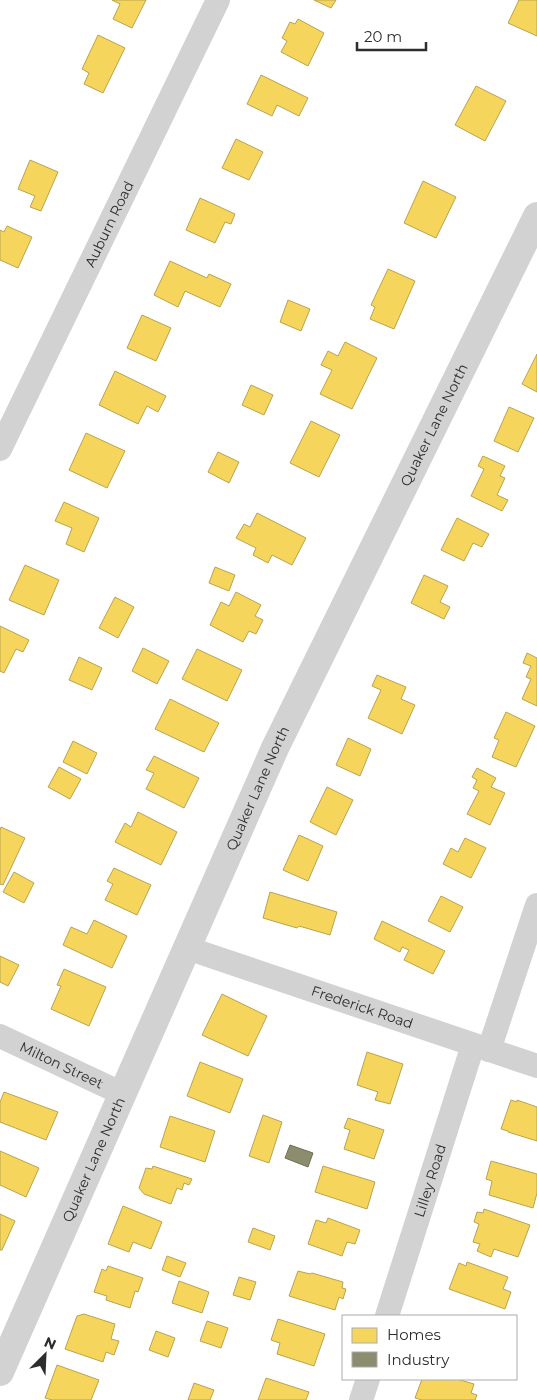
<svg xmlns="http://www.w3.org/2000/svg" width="537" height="1400" viewBox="0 0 537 1400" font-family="Montserrat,sans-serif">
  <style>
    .homes { fill: #f6d55c; stroke: #baa34e }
    .industry { fill: #8c8c6e; stroke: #70705a }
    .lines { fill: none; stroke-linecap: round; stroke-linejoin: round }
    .minor { stroke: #d2d2d2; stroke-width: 24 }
    .tertiary { stroke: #d2d2d2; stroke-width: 28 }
    .labels { text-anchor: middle; stroke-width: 5; stroke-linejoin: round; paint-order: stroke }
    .street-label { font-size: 14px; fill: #2d2d2d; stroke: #fff }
  </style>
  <rect width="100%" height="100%" fill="#fff"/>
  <path class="homes" d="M112,0H146L132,28L113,19L120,4Z
    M314,0H336L331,8Z
    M519,0H537V36L508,23Z
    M298,19L324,33L308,66L281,52L287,41L282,38L290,22L295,24Z
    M98,35L125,48L103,93L84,84L89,73L82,69Z
    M261,75L308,98L299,116L277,105L272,116L247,104Z
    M476,86L506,101L485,141L455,125Z
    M236,139L263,152L249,180L222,168Z
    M30,160L58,172L41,211L30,207L35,196L18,189Z
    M423,181L456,197L436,238L404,223Z
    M200,198L235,214L231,224L225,222L215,243L186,230Z
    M7,226L32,237L18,268L0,260V230L4,232Z
    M170,261L207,278L209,274L231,284L220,307L185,291L178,307L154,295Z
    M388,269L415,281L394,329L370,319L375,307L371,305Z
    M288,300L310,309L301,331L280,322Z
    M142,315L171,328L156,361L127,348Z
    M345,342L377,358L352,409L320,394L332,370L321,365L328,351L338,356Z
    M537,354V392L522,384Z
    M115,371L166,396L158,412L147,406L138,424L99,405Z
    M251,385L273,395L264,415L242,405Z
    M509,407L534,418L518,452L494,441Z
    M311,421L340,435L319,477L290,463Z
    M86,433L125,451L107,488L69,470Z
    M218,452L239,462L229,483L208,472Z
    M483,456L505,466L500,476L505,478L497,495L508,500L502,511L471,496L484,469L478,466Z
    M64,502L99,518L84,552L66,544L72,528L55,521Z
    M257,513L306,538L292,565L272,555L268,563L253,555L256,548L236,538L244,524L250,527Z
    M457,518L489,534L482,547L473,543L464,561L441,550Z
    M25,565L59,580L44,615L9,600Z
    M215,567L235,575L229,591L209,583Z
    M424,575L448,586L440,602L450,607L444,619L411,603Z
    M236,592L261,605L255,616L263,620L256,634L249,631L243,642L210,625L221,602L229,606Z
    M115,597L134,607L118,638L99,628Z
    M0,626L29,640L23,652L16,649L4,673L0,671Z
    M143,648L169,661L157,684L132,671Z
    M197,649L242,670L227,701L182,679Z
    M527,653L537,658V706L522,699L531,679L526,677L531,666L523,663Z
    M79,657L102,668L92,690L69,680Z
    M377,675L406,687L401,699L415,705L402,734L368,718L381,690L372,686Z
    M170,699L219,723L204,752L155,729Z
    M506,712L535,726L516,767L492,757L499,740L494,738Z
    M348,738L371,749L360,776L336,765Z
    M73,741L97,753L87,774L63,762Z
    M154,756L199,778L184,808L146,789L154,773L146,770Z
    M59,767L81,779L70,799L48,787Z
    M477,768L496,778L491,787L505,793L490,825L467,814L479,791L473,788L477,780L472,777Z
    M327,787L353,800L336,835L310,822Z
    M138,812L177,832L161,865L115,842L125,823L131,827Z
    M1,827L25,838L3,885L0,884V830Z
    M299,835L323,846L308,881L283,870Z
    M465,838L486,848L471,878L443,864L451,848L458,852Z
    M114,868L151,885L137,915L105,900L113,884L107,881Z
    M14,872L34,883L24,903L3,892Z
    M270,892L337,912L330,935L299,926L297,928L263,918Z
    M441,896L463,907L450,932L428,921Z
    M94,920L127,936L112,968L63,945L71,927L87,934Z
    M382,921L445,951L433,974L404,960L409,950L402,947L400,952L374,939Z
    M0,956L19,965L8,986L0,982Z
    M64,969L106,987L89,1026L51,1009L61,986L57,985Z
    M222,994L267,1016L248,1056L202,1035Z
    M367,1052L403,1064L390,1104L375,1100L378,1092L357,1085Z
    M200,1062L243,1079L230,1113L187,1096Z
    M4,1092L58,1112L46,1140L0,1122V1102Z
    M511,1100L517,1102V1100L537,1107V1141L508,1132V1131L501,1129Z
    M263,1115L282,1122L269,1163L249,1156Z
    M170,1116L215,1131L205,1162L160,1147Z
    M348,1118L384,1130L374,1159L344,1149L350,1130L344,1128Z
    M0,1151L39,1168L26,1197L0,1185Z
    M491,1161L537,1174V1193L533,1208L489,1195L492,1181L486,1179Z
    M153,1166L192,1179L189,1185L184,1183L182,1190L177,1188L171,1204L144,1194L139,1188L146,1168L152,1169Z
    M323,1166L375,1182L367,1209L315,1192Z
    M123,1206L162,1222L151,1249L133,1242L129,1252L108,1244Z
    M484,1209L530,1225L518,1257L494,1249L491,1257L477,1251L480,1244L473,1242L479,1224L474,1222L477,1212L483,1213Z
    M0,1214L15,1221L2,1250H0Z
    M328,1218L360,1230L355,1244L347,1242L342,1256L308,1244L316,1220L326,1223Z
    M253,1228L275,1236L270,1250L248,1242Z
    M167,1256L186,1263L180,1277L162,1270Z
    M467,1262L508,1277L503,1289L511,1292L505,1309L449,1289L459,1263L466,1266Z
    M108,1266L143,1278L138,1292L135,1291L130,1308L106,1300L107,1296L94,1292L102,1269L106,1271Z
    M298,1271L310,1274L312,1273L343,1282L342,1288L346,1289L343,1299L339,1297L335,1310L289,1296Z
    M239,1277L256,1282L250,1300L233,1295Z
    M179,1281L209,1292L202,1313L172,1303Z
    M84,1314L115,1324L111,1339L119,1341L114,1355L106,1352L103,1362L65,1349L77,1316Z
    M278,1319L325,1334L314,1366L277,1354L280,1343L271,1340Z
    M207,1321L228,1328L221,1348L200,1341Z
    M156,1331L175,1338L168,1357L149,1350Z
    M57,1365L99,1380L91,1400H52L45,1398Z
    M266,1378L309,1392L306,1400H258Z
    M422,1379H457L474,1384L471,1393L477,1395L475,1400H422L415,1398Z
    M194,1383L214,1390L210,1400H188Z"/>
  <path class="industry" d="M290,1145L313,1153L308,1167L285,1158Z"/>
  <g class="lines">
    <g class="minor">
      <path id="s1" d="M0,449L218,0"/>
      <path id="s2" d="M187,948L537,1066"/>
      <path id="s3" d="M0,1036L123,1094"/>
      <path d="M489,1050L537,905"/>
      <path id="s4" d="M387,1316L473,1045"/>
      <path d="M361,1400L368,1379"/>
    </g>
    <path class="tertiary" id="s5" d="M0,1372L275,748L537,216"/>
  </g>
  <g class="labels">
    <g class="street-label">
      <text dy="5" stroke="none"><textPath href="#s1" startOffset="250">Auburn Road</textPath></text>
      <text dy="5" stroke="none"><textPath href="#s5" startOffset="1042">Quaker Lane North</textPath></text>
      <text dy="5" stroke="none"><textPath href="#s5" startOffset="638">Quaker Lane North</textPath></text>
      <text dy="5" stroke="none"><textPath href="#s2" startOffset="185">Frederick Road</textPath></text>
      <text dy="5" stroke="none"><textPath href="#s3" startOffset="68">Milton Street</textPath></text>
      <text dy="5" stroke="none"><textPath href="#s5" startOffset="232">Quaker Lane North</textPath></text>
      <text dy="5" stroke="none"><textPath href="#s4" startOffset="142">Lilley Road</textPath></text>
    </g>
  </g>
  <rect x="342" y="1315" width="175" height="65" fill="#ffffff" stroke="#ababab"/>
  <rect x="352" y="1328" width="25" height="15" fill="#f6d55c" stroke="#ababab"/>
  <text x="387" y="1340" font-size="15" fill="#2d2d2d">Homes</text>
  <rect x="352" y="1352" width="25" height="15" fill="#8c8c6e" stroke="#ababab"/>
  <text x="387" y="1365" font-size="15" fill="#2d2d2d">Industry</text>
  <g transform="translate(45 1355) rotate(24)" stroke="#ffffff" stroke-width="4" paint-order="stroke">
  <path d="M0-4L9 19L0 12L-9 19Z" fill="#2d2d2d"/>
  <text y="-8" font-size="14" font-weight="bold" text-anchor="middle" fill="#2d2d2d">N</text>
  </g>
  <path d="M357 42v8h69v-8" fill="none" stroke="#2d2d2d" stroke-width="2.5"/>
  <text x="364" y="42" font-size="15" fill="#2d2d2d" stroke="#ffffff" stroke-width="4" paint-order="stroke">20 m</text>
</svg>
